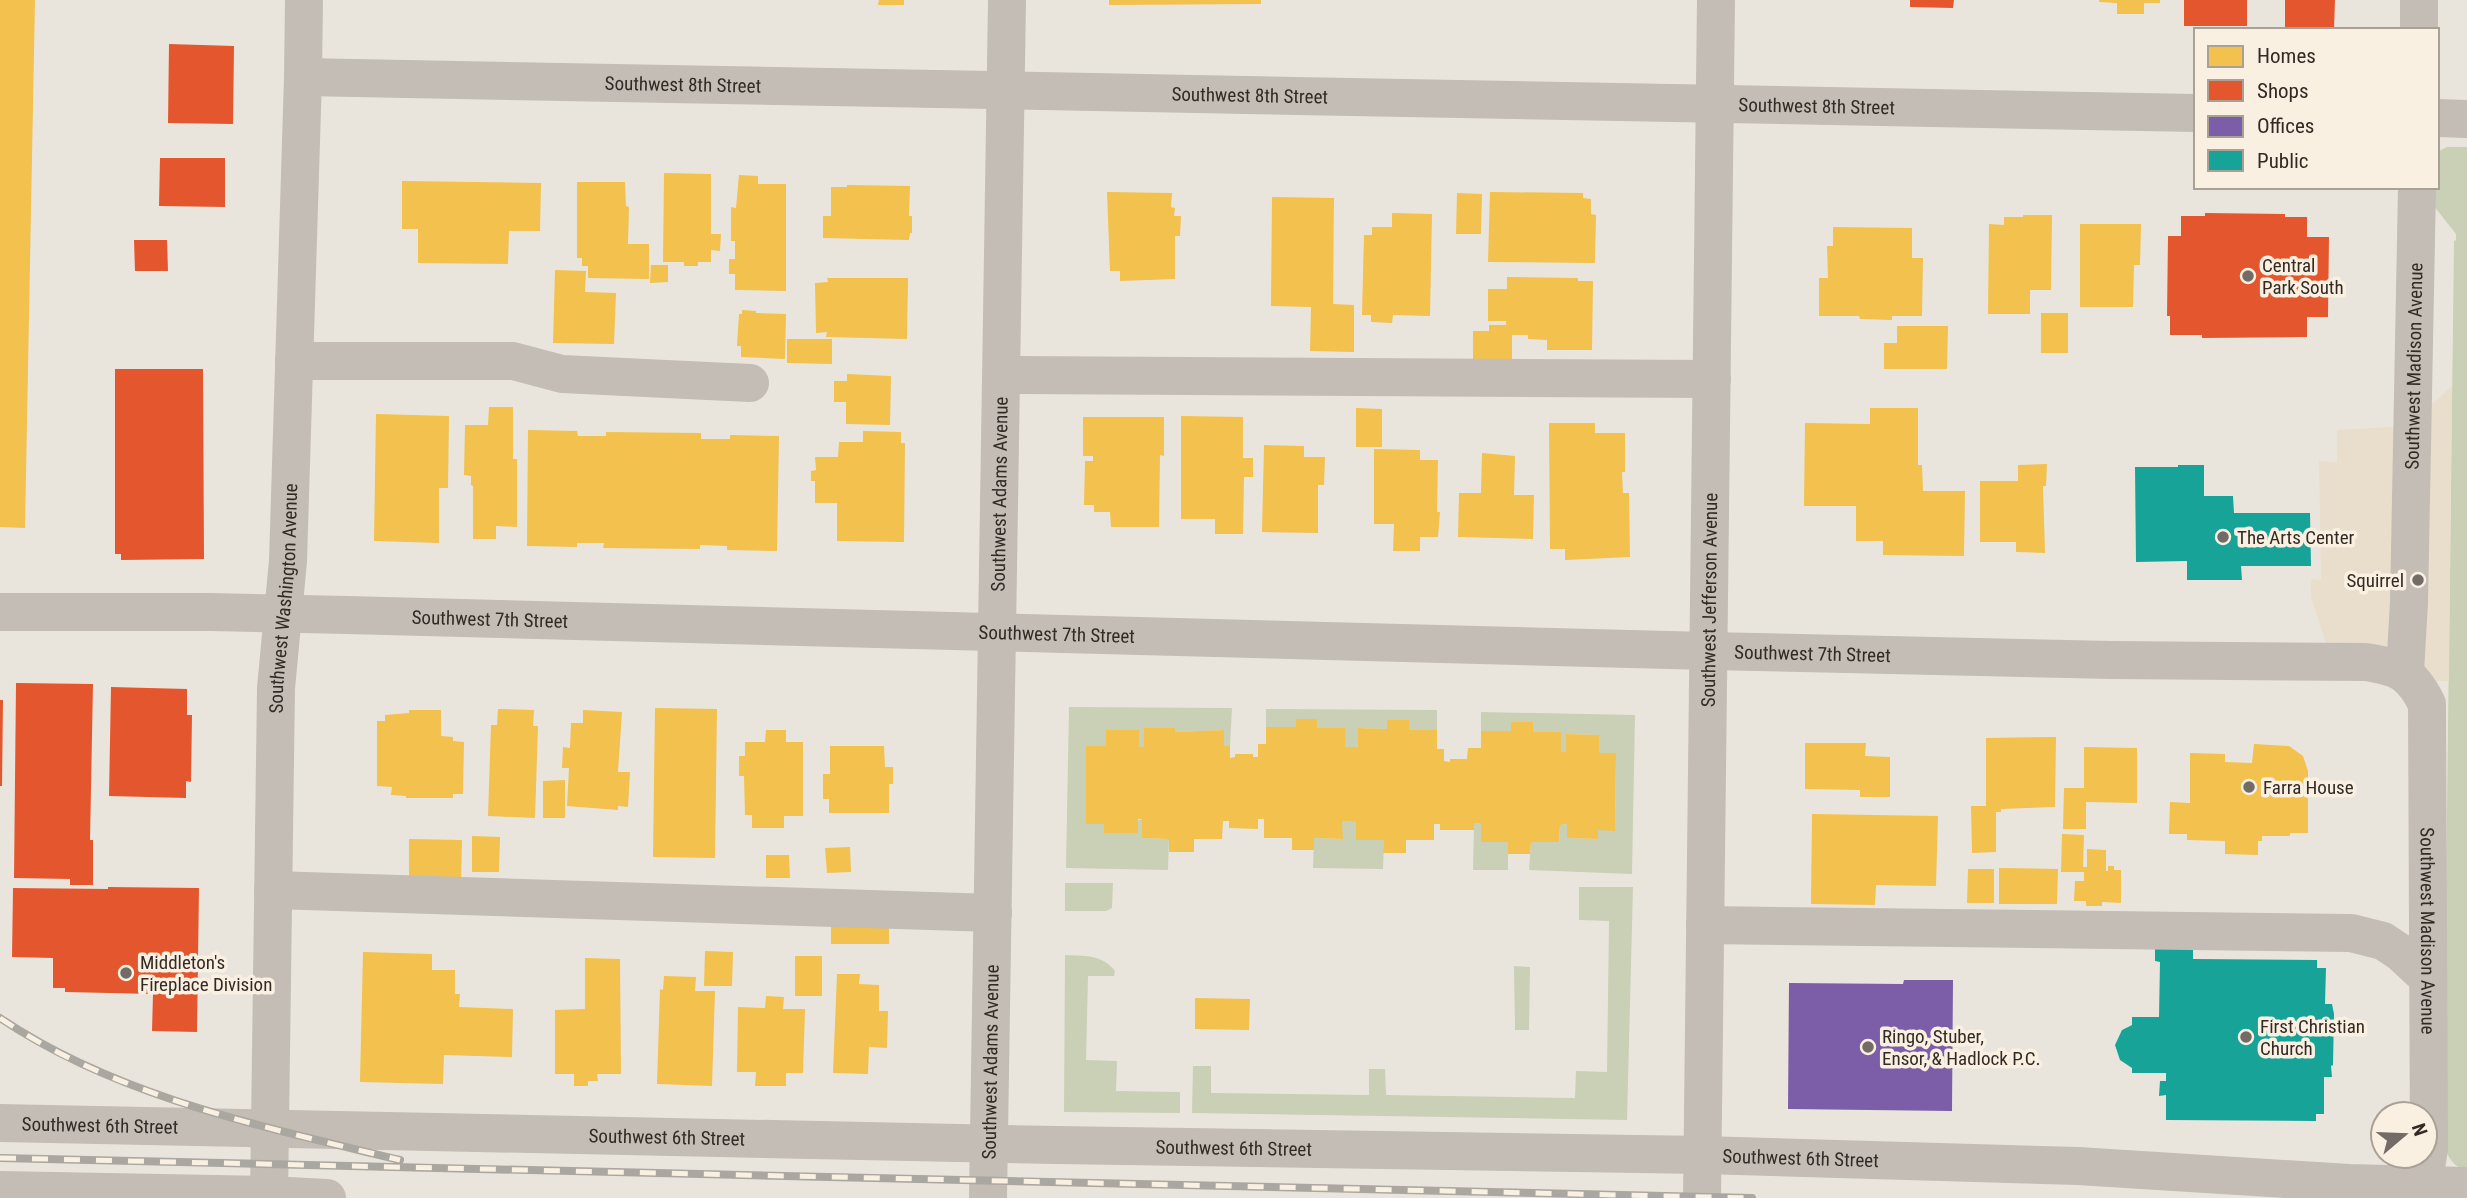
<svg xmlns="http://www.w3.org/2000/svg" width="2467" height="1198" viewBox="0 0 2467 1198" font-family="'Roboto Condensed',sans-serif">
  <style>
    .green { fill: #c9d0b6 }
    .plaza { fill: #e9decb }
    .homes { fill: #f2c14e }
    .shops { fill: #e4572e }
    .offices { fill: #7b5ea7 }
    .public { fill: #17a398 }
    .lines { fill: none; stroke-linecap: round; stroke-linejoin: round }
    .minor { stroke: #c3bdb6; stroke-width: 38 }
    .rail-casing { stroke: #aaa6a0; stroke-width: 8 }
    .rail { stroke: #f9f0e2; stroke-width: 5; stroke-dasharray: 16; stroke-linecap: butt }
    .poi-dot { fill: #736b65; stroke: #f9f0e2; stroke-width: 2.5 }
    .labels { text-anchor: middle; stroke-width: 7; stroke-linejoin: round; paint-order: stroke }
    .street-label { font-size: 19px; fill: #332a25; stroke: #f9f0e2 }
    .poi-label { font-size: 19px; fill: #332a25; stroke: #f9f0e2; text-anchor: start }
  </style>
  <rect width="100%" height="100%" fill="#eae5dc"/>
  <path class="green" d="M2447,147H2467V1171C2450,1165 2445,1153 2443,1136L2454,241L2456,240V234L2433,205L2426,187H2437V152Z
    M1069,707L1232,708L1230,746H1224V730L1175,732V728H1144V747H1139L1138,730H1106V746L1087,747L1086,824H1104V833L1142,819L1143,838L1169,839L1168,870L1066,868Z
    M1266,709L1437,710V730H1409V720H1388L1387,729L1358,728V747H1345V728H1317V719H1296V727H1266Z
    M1481,712L1635,715L1632,874L1529,870L1531,842H1559L1560,825L1567,824L1568,838L1598,839V830H1615L1616,753H1599V735L1567,734L1566,752H1561V732H1533L1511,722V731H1481Z
    M1342,821L1356,822L1384,840L1383,869L1313,868L1314,838L1342,839Z
    M1474,823H1481V842H1508V870H1473Z
    M1065,883H1113L1112,908L1106,911H1065Z
    M1579,887H1633L1627,1120L1192,1113L1193,1066H1211V1093L1369,1095V1069H1385L1386,1095L1575,1098L1576,1071L1607,1072L1609,921L1579,920Z
    M1065,955C1084,956 1102,954 1115,971L1114,976H1088L1086,1060L1117,1061L1116,1091L1180,1092V1113L1064,1112Z
    M1514,966L1530,967L1529,1030H1515Z"/>
  <path class="plaza" d="M2452,386L2449,681H2421L2328,649L2311,597V579L2321,580L2319,461L2337,462V430L2409,426Z"/>
  <path class="homes" d="M0,0H35L25,528L0,527Z
    M879,0H904V5H878Z
    M1109,0H1261V4L1109,5Z
    M2099,0H2160V3H2144V14H2117V3L2099,2Z
    M664,173L711,174V234H721L720,251L711,250V262H698V266H684V262H663Z
    M739,175L758,176V184H786V291L735,290V274H729V259H735V241H731V207L736,208Z
    M402,181L541,183L540,231H509L508,264L418,263V229H402Z
    M577,182H625L626,206L629,207L628,244H649V279L588,278V266H582V258H577Z
    M847,185L910,186L909,216H912V233H910L909,240L823,238V216H831V187H847Z
    M1107,192L1172,193L1171,207L1175,208L1174,216H1181L1180,236H1175V279L1120,281V271H1110Z
    M1490,192L1583,193V198L1591,199V214L1596,215L1595,263L1488,262Z
    M1457,193L1482,194L1481,234H1456Z
    M1272,197L1334,198L1333,304L1354,305V352L1310,351L1311,307L1271,306Z
    M1392,213L1432,214L1430,316L1393,315L1392,323L1371,322V315H1362L1364,235H1372V227H1392Z
    M2023,215H2052L2051,290H2030V314H1988L1989,224L2004,225V217H2023Z
    M2080,224H2141L2140,265H2134L2133,307H2080Z
    M1833,227L1912,228V258H1923L1922,316H1892V320L1860,319L1859,316H1819V278H1828L1827,246H1833Z
    M651,265H668V282L650,283Z
    M555,270L586,271L585,292L616,293L614,344L553,343Z
    M1507,277L1578,278V281H1593L1592,350H1547V340L1528,339V335H1512V366H1473V331H1489V325H1506V321H1488V289H1507Z
    M827,278H908L907,339L826,337L827,332L816,333L815,283L828,282Z
    M742,310L756,311V313L786,314L785,359L741,357V346H737L739,314H742Z
    M2041,313H2068V353H2041Z
    M1897,326H1948L1947,369H1884V343H1897Z
    M787,339H832V364L787,363Z
    M847,374L891,376L890,425L846,424V402H834V381H847Z
    M489,407H513V459H517V527L496,526V539H473V486L471,485V476L464,475L465,425H488Z
    M1356,408L1382,409V447H1356Z
    M1870,408H1918V465H1922L1923,491H1965L1964,556L1883,555V541H1856V506H1804L1805,423L1870,424Z
    M376,414L449,416L448,488H439V543L374,541Z
    M1181,416L1243,417V458H1253V477H1244L1243,534H1215V519H1181Z
    M1083,417H1164V456L1160,455L1159,527H1111L1110,512H1094V505H1084L1085,461H1093V456H1083Z
    M1549,423H1595V433H1625V472H1622L1623,493H1629L1630,557L1565,560V549H1550Z
    M528,430L577,431L578,436H606V432L701,433V439H730V435L779,436L777,551L727,550V546L700,545V549L603,548L604,543H577V547L527,546Z
    M863,431L901,432V443H905L904,542L837,541V503H815V481H811V471L816,470L815,457H838L839,442H863Z
    M1264,445L1304,446V457H1325L1324,485H1318V533L1262,532Z
    M1374,449L1420,450V460H1438L1437,512H1440L1438,537H1420V551H1393L1394,524H1374Z
    M1482,453L1515,456L1514,495H1534L1533,539L1458,537L1459,493H1481Z
    M2047,464L2046,486H2043L2045,553L2016,552V542H1980V481H2018V465Z
    M655,708L717,709L715,858L653,857Z
    M498,709L534,710L533,726H538L535,818L488,816L491,725H497Z
    M409,710H441V736L453,737V741L464,742L463,794H453V798H406V796L391,795L392,787L377,786V721H385V715L409,713Z
    M583,710L622,712L618,772H630L628,807L618,806V810L567,806L569,768H562L563,747L570,748L571,723H583Z
    M1296,719H1317V728H1345V747H1358V728L1387,729V720H1409V730H1437V749H1444V761L1450,762V759H1467L1468,748H1481V731H1511V722H1533V732H1561V752H1566V734L1599,735V753H1616L1615,831L1598,830V839L1567,838V824L1560,825L1559,842H1531L1530,854H1508V842H1481V823H1474V830H1440V824H1434V840H1406V853H1383L1384,840H1356V822L1342,821L1343,839L1314,838V850H1292V838H1264V819H1258V829L1229,828V821H1223L1222,839H1194V852H1169V839L1142,838V819H1138V833H1104V824H1086V746H1106V730H1139V747H1144V728H1175V732L1224,730V746H1230V758L1235,757V754H1253V757H1258V744H1266V727H1296Z
    M766,730H786V742H803V816H784V828H752V815H745L744,776H739V756H745V742H765Z
    M2056,737L2055,807L2001,809V812H1996V852L1972,853L1971,806H1986V738Z
    M1805,743H1866L1865,756L1890,757V797H1860V790L1805,789Z
    M2254,744L2289,746L2303,756L2308,771V833H2290V836H2262V841H2258V855L2225,854V841L2187,840V834H2169L2170,802L2190,803V753L2225,754V762L2252,763Z
    M830,746H884L885,767H893V784H889V813H829V799H823V774H830Z
    M2084,747L2137,748V803L2086,802V829H2063L2064,788H2084Z
    M565,780V818H543V781Z
    M1812,814L1938,816L1936,886L1876,885L1875,905L1811,904Z
    M2062,834L2084,835L2083,867H2087V849L2106,850V871H2108V866H2114V870H2121V903L2102,902V906H2086V901H2074L2075,881H2084V872H2061Z
    M472,836L500,837L499,872H472Z
    M409,839L462,840L461,883L409,882Z
    M850,847L851,872L827,873L825,848Z
    M766,855H789L790,878H766Z
    M1999,868L2058,869L2057,904H1999Z
    M1968,869H1994V903H1967Z
    M831,918H889V944H831Z
    M705,951L733,952L732,986H704Z
    M363,952L432,954V970H455V994H460L459,1007L513,1009L512,1057L444,1055L443,1084L360,1082Z
    M795,956H822V996H795Z
    M585,958L620,959L621,1074H597L598,1081H588V1086H574V1074H555V1010L585,1009Z
    M837,974H860L859,984L879,985V1011H888L887,1048L869,1047L868,1074L833,1073Z
    M664,976L696,977L695,991H715L712,1086L657,1084L660,989L663,990Z
    M766,996L784,997L783,1009H805L803,1073H786V1086H755L756,1072H737L738,1007L765,1008Z
    M1195,998L1250,999L1249,1030L1195,1029Z"/>
  <path class="shops" d="M1910,0H1954L1953,8L1910,7Z
    M2184,0H2247V26H2184Z
    M2285,0H2335L2334,30H2285Z
    M169,44L234,46L233,124L168,123Z
    M160,158H225V207L159,206Z
    M2205,213L2285,214V217H2307V237H2329L2328,317H2307V337L2202,338V335H2170V316H2167L2168,236H2181V216H2205Z
    M134,240H167L168,271H135Z
    M115,369H203L204,559L121,560V554H115Z
    M16,683L93,684L90,840H93V885H70V879L14,878Z
    M111,687L187,689V715H192L191,782L186,781V798L109,796Z
    M0,700H3L2,786H0Z
    M108,887L199,888L197,1032L152,1031L153,994L65,992V988H53V958L12,957L13,888L108,889Z"/>
  <path class="offices" d="M1904,980H1953L1952,1111L1788,1109L1789,983L1903,984Z"/>
  <path class="public" d="M2178,465H2204V496H2233L2234,513H2310L2311,566H2241L2242,580H2187V561L2136,562L2135,467H2178Z
    M2155,947H2193V959L2317,960V968H2326L2325,1004H2332L2334,1014L2333,1065L2331,1066L2332,1077H2324V1114H2316V1121L2166,1120V1095L2159,1096L2160,1081H2166V1073H2132V1068L2120,1060L2115,1045L2122,1030L2132,1025V1017H2159L2160,962L2155,961Z"/>
  <g class="lines">
    <g class="minor">
      <path d="M2419,30V0"/>
      <path id="s1" d="M303,77L2196,113"/>
      <path d="M2437,118L2467,119"/>
      <path d="M294,361H513L562,374L750,383"/>
      <path d="M1002,375L1712,379"/>
      <path id="s2" d="M0,612H209L347,615L1708,651L2112,660L2365,662C2399,667 2411,672 2427,704L2429,1149L2421,1198"/>
      <path id="s3" d="M2405,672L2409,602L2417,187"/>
      <path d="M273,890L993,913"/>
      <path d="M1705,925L2351,933L2383,941L2401,953L2427,977"/>
      <path id="s4" d="M0,1123L1056,1145L1703,1155L2078,1166L2349,1183L2467,1186"/>
      <path d="M0,1190L269,1195L327,1198"/>
      <path id="s5" d="M269,1198L276,688L288,561L303,77L304,0"/>
      <path id="s6" d="M988,1198L1007,0"/>
      <path id="s7" d="M1702,1198L1716,0"/>
    </g>
    <defs>
      <path id="rail" d="M0,1018C117,1097 264,1127 400,1160
        M0,1158L1752,1198"/>
    </defs>
    <use href="#rail" class="rail-casing"/>
    <use href="#rail" class="rail"/>
  </g>
  <g class="poi-dot">
    <circle cx="2248" cy="276" r="7"/>
    <circle cx="2223" cy="537" r="7"/>
    <circle cx="2418" cy="580" r="7"/>
    <circle cx="2249" cy="787" r="7"/>
    <circle cx="126" cy="973" r="7"/>
    <circle cx="2246" cy="1037" r="7"/>
    <circle cx="1868" cy="1047" r="7"/>
  </g>
  <g class="labels">
    <g class="street-label">
      <text dy="7" stroke="none"><textPath href="#s1" startOffset="380">Southwest 8th Street</textPath></text>
      <text dy="7" stroke="none"><textPath href="#s1" startOffset="947">Southwest 8th Street</textPath></text>
      <text dy="7" stroke="none"><textPath href="#s1" startOffset="1514">Southwest 8th Street</textPath></text>
      <text dy="7" stroke="none"><textPath href="#s3" startOffset="306">Southwest Madison Avenue</textPath></text>
      <text dy="7" stroke="none"><textPath href="#s6" startOffset="704">Southwest Adams Avenue</textPath></text>
      <text dy="7" stroke="none"><textPath href="#s5" startOffset="600">Southwest Washington Avenue</textPath></text>
      <text dy="7" stroke="none"><textPath href="#s7" startOffset="598">Southwest Jefferson Avenue</textPath></text>
      <text dy="7" stroke="none"><textPath href="#s2" startOffset="490">Southwest 7th Street</textPath></text>
      <text dy="7" stroke="none"><textPath href="#s2" startOffset="1057">Southwest 7th Street</textPath></text>
      <text dy="7" stroke="none"><textPath href="#s2" startOffset="1813">Southwest 7th Street</textPath></text>
      <text dy="7" stroke="none"><textPath href="#s2" startOffset="2672">Southwest Madison Avenue</textPath></text>
      <text dy="7" stroke="none"><textPath href="#s6" startOffset="136">Southwest Adams Avenue</textPath></text>
      <text dy="7" stroke="none"><textPath href="#s4" startOffset="100">Southwest 6th Street</textPath></text>
      <text dy="7" stroke="none"><textPath href="#s4" startOffset="667">Southwest 6th Street</textPath></text>
      <text dy="7" stroke="none"><textPath href="#s4" startOffset="1234">Southwest 6th Street</textPath></text>
      <text dy="7" stroke="none"><textPath href="#s4" startOffset="1801">Southwest 6th Street</textPath></text>
    </g>
    <g class="poi-label">
      <text x="2262" y="272">Central<tspan x="2262" dy="22">Park South</tspan></text>
      <text x="2237" y="544">The Arts Center</text>
      <text x="2404" y="587" text-anchor="end">Squirrel</text>
      <text x="2263" y="794">Farra House</text>
      <text x="140" y="969">Middleton's<tspan x="140" dy="22">Fireplace Division</tspan></text>
      <text x="2260" y="1033">First Christian<tspan x="2260" dy="22">Church</tspan></text>
      <text x="1882" y="1043">Ringo, Stuber,<tspan x="1882" dy="22">Ensor, &amp; Hadlock P.C.</tspan></text>
    </g>
  </g>
  <rect x="2194" y="28" width="245" height="161" fill="#f9f0e2" stroke="#aaa196" stroke-width="2"/>
  <rect x="2208" y="46" width="35" height="21" fill="#f2c14e" stroke="#aaa196" stroke-width="2"/>
  <text x="2257" y="63" font-size="21" fill="#332a25">Homes</text>
  <rect x="2208" y="80" width="35" height="21" fill="#e4572e" stroke="#aaa196" stroke-width="2"/>
  <text x="2257" y="98" font-size="21" fill="#332a25">Shops</text>
  <rect x="2208" y="116" width="35" height="21" fill="#7b5ea7" stroke="#aaa196" stroke-width="2"/>
  <text x="2257" y="133" font-size="21" fill="#332a25">Offices</text>
  <rect x="2208" y="150" width="35" height="21" fill="#17a398" stroke="#aaa196" stroke-width="2"/>
  <text x="2257" y="168" font-size="21" fill="#332a25">Public</text>
  <g transform="translate(2404 1135) rotate(71)"><circle r="33" fill="#f9f0e2" stroke="#aaa196" stroke-width="2"/>
  <path d="M0-5L12 26L0 18L-12 26Z" fill="#736b65"/>
  <text y="-10" font-size="19" font-weight="bold" text-anchor="middle" fill="#332a25">N</text>
  </g>
</svg>
